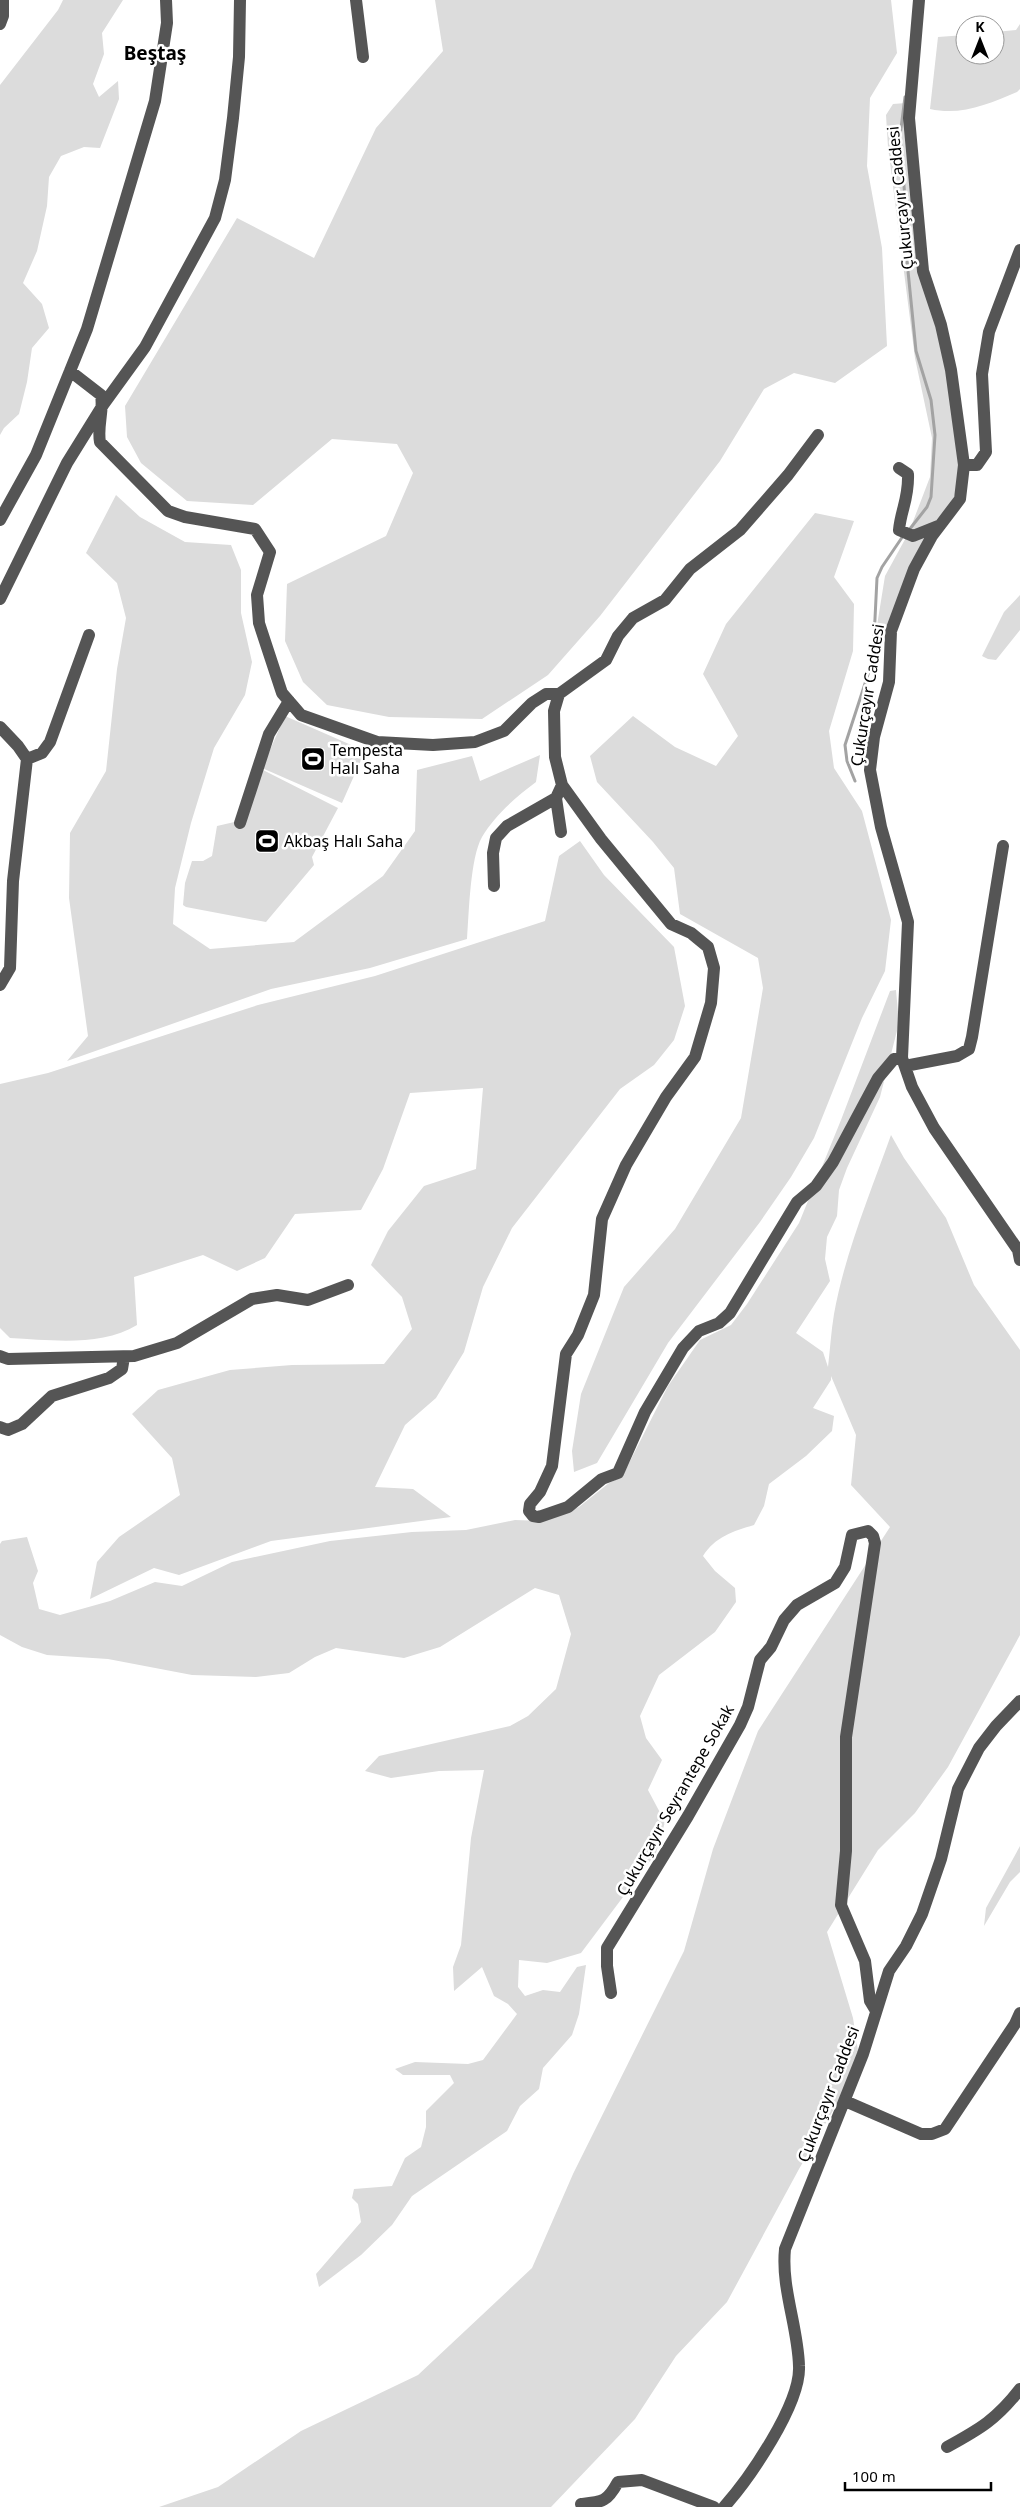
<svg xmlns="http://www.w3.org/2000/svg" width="1020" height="2507" viewBox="0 0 1020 2507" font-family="'Noto Sans',sans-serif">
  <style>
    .green { fill: #dcdcdc }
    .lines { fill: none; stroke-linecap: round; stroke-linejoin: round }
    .stream { stroke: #a3a3a3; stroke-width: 3 }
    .minor { stroke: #555; stroke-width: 12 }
    .labels { text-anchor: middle; stroke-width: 5; stroke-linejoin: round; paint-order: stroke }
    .street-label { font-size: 16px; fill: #000; stroke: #fff }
    .poi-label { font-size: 16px; fill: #000; stroke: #fff; text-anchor: start }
    .quarter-label { font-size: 19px; font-weight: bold; fill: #000; stroke: #fff }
  </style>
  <rect width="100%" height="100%" fill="#fff"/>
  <path class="green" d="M63,0H123L102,33L104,54L93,84L99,97L118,81L119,99L100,148L84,147L61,156L49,177L47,206L37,251L23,283L42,304L49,328L32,348L27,382L19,414L4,428L0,435V85L58,10Z
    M435,0H891L897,53L870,98L867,166L882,248L887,346L835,383L794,373L764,389L720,461L600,616L548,675L482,719L389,717L327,705L303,682L285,641L287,584L386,536L413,473L397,444L332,439L253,505L187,501L141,463L127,437L125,406L237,218L314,258L376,128L443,51Z
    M1020,24V89L1017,92C989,104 961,116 930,109L938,37L965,35V55H995V32L1016,30Z
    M906,103L905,130L944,358L960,468L957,488L952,503L893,611L883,641L875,638L885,576L909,532L930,477L932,438L915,358L888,147L886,115L893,104Z
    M116,495L140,517L185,542L231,545L241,570V613L252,662L245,695L214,748L191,823L175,888L173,924L210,949L294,942L383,876L415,831L417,770L472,756L480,781L540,755L536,782C516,797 495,815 482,837C470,858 469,914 467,939L370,968L271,989L67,1061L88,1036L69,898L70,833L106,771L117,669L126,618L117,583L86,553Z
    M815,513L854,521L834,577L854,604L853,651L829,731L834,768L862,811L891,920L885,971L862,1018L814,1138L791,1177L760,1222L668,1343L597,1463L574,1472L572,1451L581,1394L624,1287L675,1229L741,1118L763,988L758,958L680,914L674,868L653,842L597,782L590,756L633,716L675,747L716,766L738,736L703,674L726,624Z
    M1020,595V630L996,660L988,659L982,656L1004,612Z
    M285,716L365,751L342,803L262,768Z
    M263,770L338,808L312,857L314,865L266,922L186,907L183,905L185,883L192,861H203L212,856L217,826L243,820Z
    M580,841L604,875L674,947L685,1006L674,1040L654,1065L620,1089L512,1228L483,1287L464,1352L436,1398L405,1425L375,1487L413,1489L451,1517L271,1541L179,1575L154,1568L90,1599L97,1562L119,1537L180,1495L172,1458L132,1414L158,1390L230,1370L292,1365L384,1364L412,1329L402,1297L371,1265L388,1231L424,1186L476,1169L483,1088L410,1093L383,1169L361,1210L295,1214L265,1258L237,1271L203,1255L134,1277L137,1325C101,1347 51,1340 10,1338L0,1328V1084L48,1073L258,1005L375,976L545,921L559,856Z
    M896,990L899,1023L880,1097L847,1168L839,1190L837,1216L827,1237L825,1259L830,1281L796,1333L823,1352L828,1367C830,1350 831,1332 834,1314C845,1253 870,1194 891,1135L904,1158L946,1218L974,1285L1020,1350V1635L948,1767L915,1813L878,1850L827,1932L853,2018L860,2064L799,2169L727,2302L676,2356L635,2419L551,2507H159L218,2487L301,2431L418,2375L532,2268L573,2174L684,1951L713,1849L758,1731L890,1527L851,1485L856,1435L831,1376V1380L813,1408L834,1416L832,1431L806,1456L769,1484L764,1506L754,1525C733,1531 715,1537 703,1556L715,1571L735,1588L736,1602L715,1632L659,1675L640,1716L646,1738L662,1760L648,1790L665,1822L656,1853L581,1953L547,1963L519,1960L518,1987L525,1996L543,1990L560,1992L577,1967L586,1965L579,2014L572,2035L543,2068L539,2089L520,2106L507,2131L412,2196L392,2225L361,2255L319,2287L316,2274L361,2222L358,2204L352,2198L354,2189L392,2186L405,2158L421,2147L426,2127V2111L454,2083L450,2075H403L395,2069L415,2062L468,2064L483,2060L517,2014L508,2004L494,1996L482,1967L454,1991L453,1967L461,1945L471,1838L484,1770L439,1771L391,1778L365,1771L379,1756L510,1726L528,1716L556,1689L571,1634L559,1595L535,1588L440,1647L404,1658L336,1648L315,1657L289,1673L256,1677L192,1675L108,1659L47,1655L22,1647L0,1635V1544L2,1541L27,1537L38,1571L33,1583L39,1609L60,1615L110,1601L155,1582L182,1586L232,1562L330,1541L412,1532L466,1530L515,1520L543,1521L579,1507L609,1483L622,1477L668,1386L700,1340L731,1325L747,1304L799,1223L841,1120L890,991Z
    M1020,1846V1872L1010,1882L984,1926L986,1908Z"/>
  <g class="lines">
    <path class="stream" d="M905,97L900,136L908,236L907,261L916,351L931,400L935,435L931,497L927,507L909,530
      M855,781L847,761L845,745L873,659L877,578L882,567L903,536"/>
    <path class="minor" d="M356,0L363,57
      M919,0L909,118L923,271L941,325L951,370L964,465L960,499L932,536L914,569L891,631L889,682L874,737L870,770L881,827L908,922L902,1058L912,1087L934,1128L1018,1250L1020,1260
      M0,24L3,16V0
      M70,371L101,395C104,411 97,426 100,442L168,511L185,517L255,529L270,552L257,595L259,623L282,693L301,715L377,742L433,745L475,742L504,731L532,703L546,694H559
      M818,435L788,475L740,530L690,569L665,600L633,618L618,636L606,660L559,694L554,711L555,757L562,785L601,839L671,924L691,933L708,947L714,968L711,1003L695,1057L666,1097L626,1165L602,1219L594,1295L578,1335L566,1354L552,1466L540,1492L530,1504L529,1511L533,1516L539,1517L568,1507L602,1479L618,1473L645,1412L683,1348L699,1331L719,1323L730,1313L797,1202L816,1186L833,1162L878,1078L894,1059L902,1058
      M964,465H977L986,452L982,374L989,332L1020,250
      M899,468L908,474C909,499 901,509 899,530L913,536L938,526
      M0,520L36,455L87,329L155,101L167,23L166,0
      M0,599L67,463L103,405L145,347L215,218L225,180L233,118L239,57L240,0
      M0,727L18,746L27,759L13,881L10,968L0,985
      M27,759L42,753L50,742L89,635
      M556,798L561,832
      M240,823L269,734L289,701
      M494,886L493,853L496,838L507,826L556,798L562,785
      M905,1066L957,1056L969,1049L972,1037L1003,846
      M0,1356L8,1359L134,1356L177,1343L252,1299L277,1295L308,1300L348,1285
      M0,1427L8,1430L22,1424L52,1396L109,1378L122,1369L124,1357
      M611,1993L607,1966V1948L688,1816L740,1725L748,1707L760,1660L771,1647L784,1620L797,1605L835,1583L845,1567L852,1535L868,1531L873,1536L875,1543L846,1737V1851L841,1905L865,1961L870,2001L876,2011
      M845,2101L921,2134H932L945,2129L1015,2024L1020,2013
      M947,2447C980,2429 997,2419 1020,2389
      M581,2504C603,2502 607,2502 618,2482L642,2480L714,2507
      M724,2507C749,2479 801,2404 799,2366C798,2327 781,2288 785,2249L863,2054L889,1971L906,1946L922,1914L941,1859L958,1789L979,1748L996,1726L1020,1701"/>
  </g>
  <defs>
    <symbol id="stadium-square" viewBox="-11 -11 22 22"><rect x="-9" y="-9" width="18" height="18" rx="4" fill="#000" stroke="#fff"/><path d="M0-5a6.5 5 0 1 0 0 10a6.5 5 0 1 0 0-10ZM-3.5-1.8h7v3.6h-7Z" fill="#fff"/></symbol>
  </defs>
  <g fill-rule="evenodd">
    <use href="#stadium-square" x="299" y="745" width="28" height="28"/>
    <use href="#stadium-square" x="253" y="827" width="28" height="28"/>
  </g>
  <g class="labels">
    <g class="street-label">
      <text transform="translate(900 198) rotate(-96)" y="6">Çukurçayır Caddesi</text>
      <text transform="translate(867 695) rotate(-81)" y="6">Çukurçayır Caddesi</text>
      <text transform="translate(675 1800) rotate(-60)" y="6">Çukurçayır Seyrantepe Sokak</text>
      <text transform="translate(828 2094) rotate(-69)" y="6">Çukurçayır Caddesi</text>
    </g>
    <g class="poi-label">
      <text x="330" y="756">Tempesta<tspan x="330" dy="18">Halı Saha</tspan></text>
      <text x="284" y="847">Akbaş Halı Saha</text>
    </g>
    <g class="quarter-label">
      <text x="155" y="60">Beştaş</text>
    </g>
  </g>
  <g transform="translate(980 40)"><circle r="24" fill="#ffffff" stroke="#999999"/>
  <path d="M0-4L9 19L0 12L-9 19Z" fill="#000000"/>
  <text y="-8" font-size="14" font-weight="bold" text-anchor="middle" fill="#000000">K</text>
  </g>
  <path d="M845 2482v8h146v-8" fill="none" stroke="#000000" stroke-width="2.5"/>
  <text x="852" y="2482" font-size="15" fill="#000000" stroke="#ffffff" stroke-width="4" paint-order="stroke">100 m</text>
</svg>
